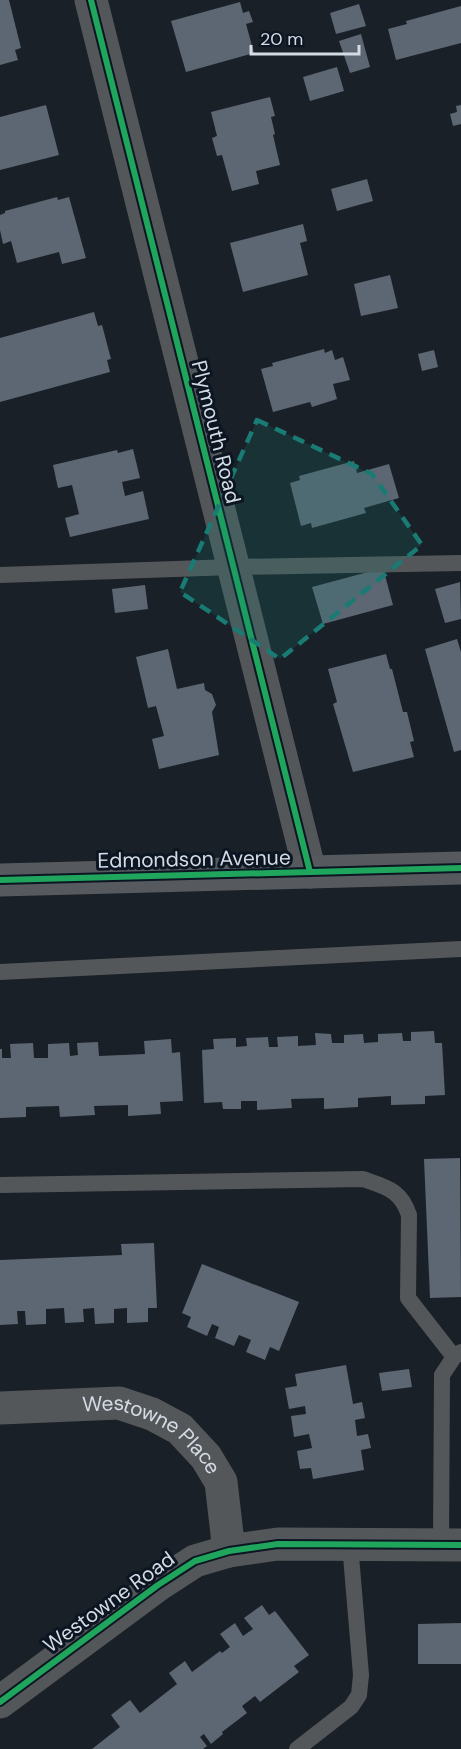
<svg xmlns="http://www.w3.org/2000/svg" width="461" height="1749" viewBox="0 0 461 1749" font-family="'DM Sans',sans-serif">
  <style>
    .building { fill: #5c6773 }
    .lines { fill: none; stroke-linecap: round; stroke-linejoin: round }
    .service { stroke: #54575a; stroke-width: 16 }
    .minor { stroke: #54575a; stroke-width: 33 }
    .secondary { stroke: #565a5e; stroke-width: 33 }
    .cycleway-casing { stroke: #0c1622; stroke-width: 10 }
    .cycleway { stroke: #20a55d; stroke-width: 6 }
    .marked { fill: #197b74; fill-opacity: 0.2; stroke: #197b74; stroke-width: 4.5; stroke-dasharray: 12 8; stroke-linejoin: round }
    .labels { text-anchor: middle; stroke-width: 6; stroke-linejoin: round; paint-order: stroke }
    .street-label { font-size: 21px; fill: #d4dbe4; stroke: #0c1622 }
  </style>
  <rect width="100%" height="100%" fill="#1a2027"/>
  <path class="building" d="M0,0H9L21,48L15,50L18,60L0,65Z
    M240,2L243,13L249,11L253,22L246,24L254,53L186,72L171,21Z
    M359,4L366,26L336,34L330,13Z
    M461,6V43L396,60L388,29L407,24L406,21Z
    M361,34L370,67L350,73L339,41Z
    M337,67L344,91L310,101L303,77Z
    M270,97L275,116L271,117L275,134L273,135L280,165L256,171L259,184L232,191L222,155L217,156L212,138L217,136L211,112Z
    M46,105L59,155L0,170V117Z
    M461,105V124L453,126L450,114L457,112L456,106Z
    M367,179L373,201L337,211L331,189Z
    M57,197L58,200L69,197L86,258L62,264L59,252L17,263L11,241L3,244L0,230V215L5,213V211Z
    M303,224L307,241L300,243L308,275L243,292L230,243Z
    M390,275L398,308L361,316L354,284Z
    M94,312L98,326L102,325L111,359L107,360L110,372L0,402V338Z
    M324,349L325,353L332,350L335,360L343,357L350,380L333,384L337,399L312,407L310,402L273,412L261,369L273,366L272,363Z
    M434,350L438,367L422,371L418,354Z
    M133,449L140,478L122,482L125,496L143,491L149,519L70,537L65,518L79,514L72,485L58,488L53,465L117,450L118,453Z
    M354,461L357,473L389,464L399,498L364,508L366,513L312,528L311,523L301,526L290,483L300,480L299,476Z
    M383,568L393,605L323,624L312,587Z
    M460,582L461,619L445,623L435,589Z
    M145,585L148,609L115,613L112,589Z
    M457,639L461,652V750L454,752L425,649Z
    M168,649L177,689L204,683L205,690L212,694L216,705L212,712L219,755L159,769L152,739L164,736L156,706L148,708L136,657Z
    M386,654L390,669H392L403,712H407L414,741L410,742L414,757L353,772L333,704L337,702L328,669Z
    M434,1031L435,1043H442L445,1095L425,1096V1104L391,1105V1096L358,1098V1107L324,1109V1098L291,1099L292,1108L257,1110V1101H241V1109H223L222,1102L204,1103L202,1050L214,1049L213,1039L236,1038V1047L247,1046L246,1038L268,1037L269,1047H278L277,1037L298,1036V1046L316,1045L315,1033L331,1034L332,1043H344V1035L363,1034L364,1043L378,1042V1034L402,1033L403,1041H411V1032Z
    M171,1039L172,1053L180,1052L183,1101L160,1102L161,1114L128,1116V1105L94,1106L95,1115L60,1117L59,1106L26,1107V1117L0,1118V1049H2V1058H11L10,1044L33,1043L34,1058H48V1044L69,1043L70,1056L78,1055L77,1043L98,1042L99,1056L145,1054L144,1041Z
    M460,1158L461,1297L430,1298L424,1159Z
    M154,1243L157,1308H148V1322L127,1323V1308L114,1309V1323L95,1324L94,1308L83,1309L84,1322L65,1323L64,1308L46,1309V1324L26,1325L25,1311H17L18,1324L0,1325V1260L122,1255L121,1244Z
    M202,1264L299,1302L279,1351L270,1347L265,1360L246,1352L251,1340L239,1335L234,1346L215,1338L219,1327L212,1324L207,1336L187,1327L191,1317L182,1313Z
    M346,1365L353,1404L362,1402L365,1418L355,1420L357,1436L368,1434L371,1448L361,1450L364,1470L313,1479L311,1468L300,1469L297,1451L312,1448L309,1434L294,1437L291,1416L306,1414L305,1406L289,1409L285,1388L297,1386L295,1374Z
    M409,1369L412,1387L382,1391L379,1373Z
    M262,1605L269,1615L275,1611L309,1655L294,1666L299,1672L260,1702L255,1696L242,1706L247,1713L222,1732L223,1734L211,1744L204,1734L200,1737L207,1746L203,1749H92L120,1727L111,1715L130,1700L140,1713L177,1684L169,1673L185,1661L192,1672L220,1651L222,1653L230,1647L220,1634L235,1623L243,1636L253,1629L244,1618Z
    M461,1623V1664H418V1624Z"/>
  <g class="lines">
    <path class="service" d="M0,575L233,567L461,563
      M0,972L461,949
      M0,1185L363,1179C386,1187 401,1190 409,1215L408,1298L454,1357
      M441,1545L442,1375L454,1357L461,1352
      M297,1749L351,1707L359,1695L361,1675L350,1544"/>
    <g class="minor">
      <path d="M91,0L310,872"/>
      <path id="s1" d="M0,1408L119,1403L152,1414L180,1429L206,1457L221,1482L229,1551"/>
      <path d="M0,1702L158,1585L195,1561L229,1551L278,1544L461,1545"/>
    </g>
    <path class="secondary" d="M0,880L461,868"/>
    <defs>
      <path id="cycleway" d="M91,0L310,872
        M0,880L461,868
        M0,1702L158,1585L195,1561L229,1551L278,1544L461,1545"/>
    </defs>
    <use href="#cycleway" class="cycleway-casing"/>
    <use href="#cycleway" class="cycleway"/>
  </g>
  <path class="marked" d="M257,420L372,474L422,545L280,659L180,592Z"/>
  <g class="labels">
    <g class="street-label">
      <text transform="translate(216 432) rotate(76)" y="7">Plymouth Road</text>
      <text transform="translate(194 859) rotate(-1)" y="7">Edmondson Avenue</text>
      <text dy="7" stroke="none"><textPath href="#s1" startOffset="162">Westowne Place</textPath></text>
      <text transform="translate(109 1602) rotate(-36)" y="7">Westowne Road</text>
    </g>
  </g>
  <path d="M251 45v9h108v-9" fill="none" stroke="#d4dbe4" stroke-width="3"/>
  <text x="260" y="45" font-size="18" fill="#d4dbe4" stroke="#0c1622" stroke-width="4.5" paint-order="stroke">20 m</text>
</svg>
